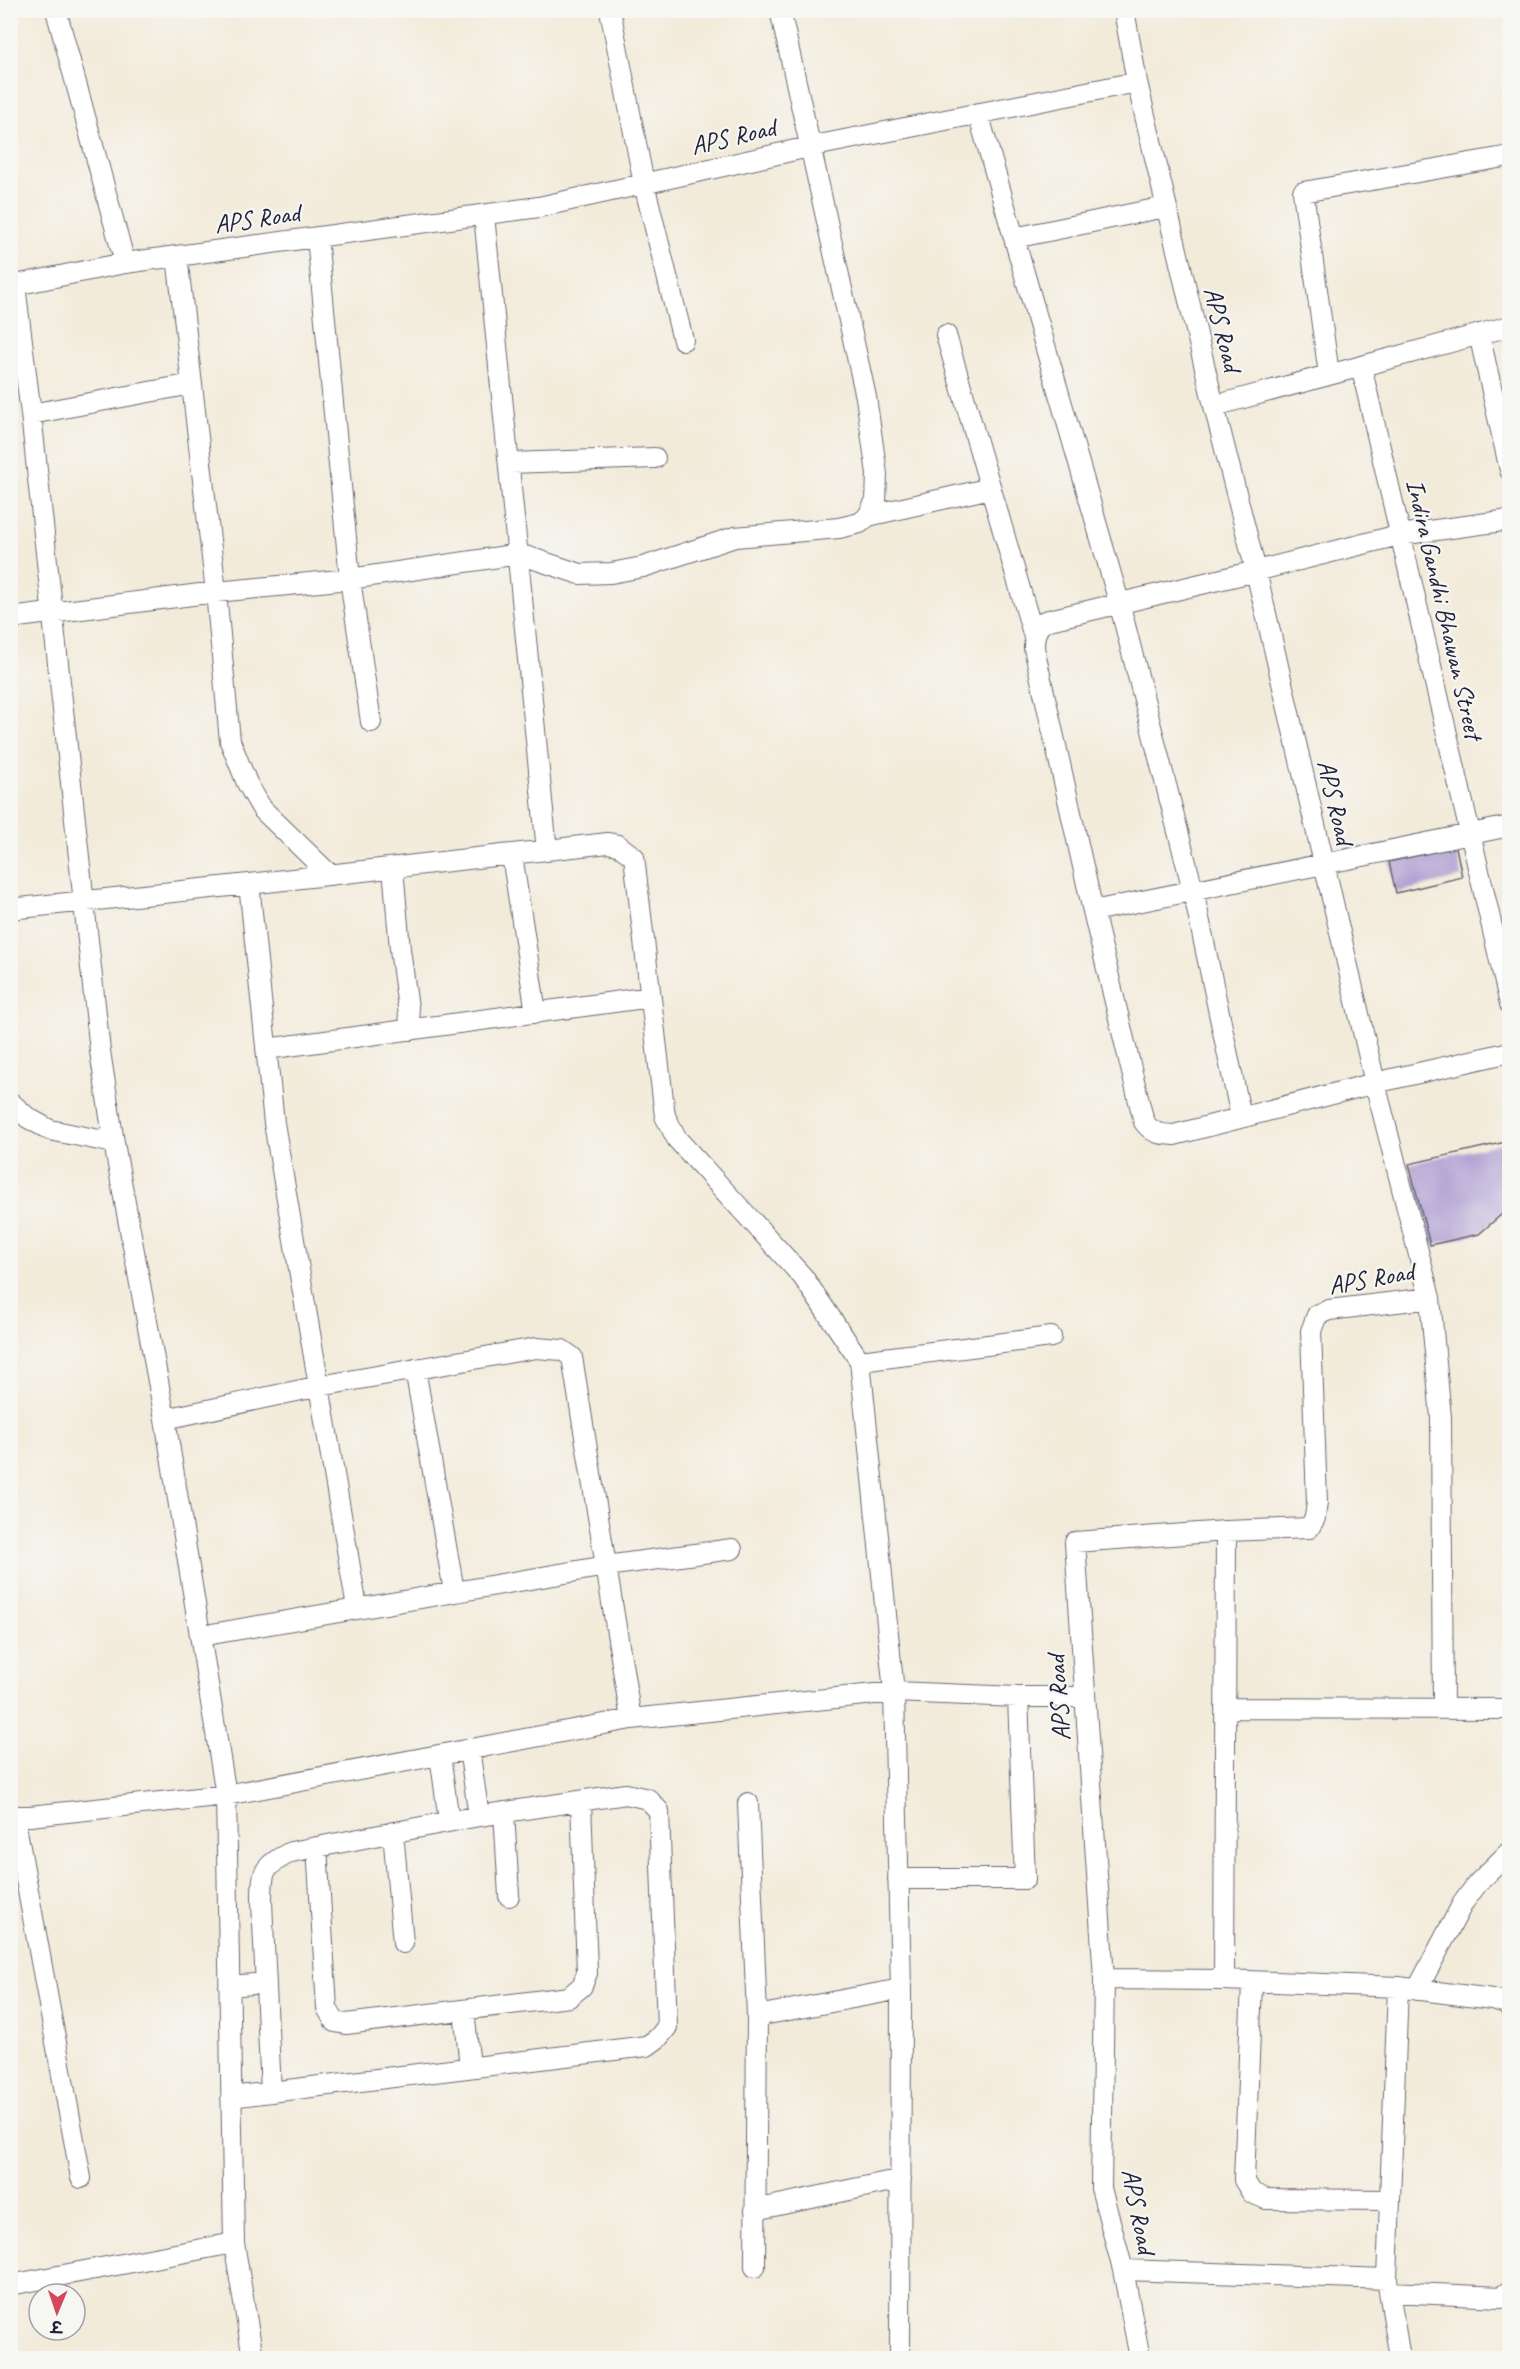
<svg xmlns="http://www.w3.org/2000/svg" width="1520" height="2369" viewBox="0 0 1520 2369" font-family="Caveat,'Playpen Sans Deva',sans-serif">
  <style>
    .building { fill: #b1a2d3 }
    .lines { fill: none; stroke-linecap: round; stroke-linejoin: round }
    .minor-casing { stroke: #6b6873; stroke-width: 22 }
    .minor { stroke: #fff; stroke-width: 20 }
    .labels { text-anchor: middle; stroke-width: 4.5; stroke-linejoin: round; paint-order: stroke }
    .street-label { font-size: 26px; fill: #22223b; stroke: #f6f6f2 }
  </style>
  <rect width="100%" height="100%" fill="#f6f6f2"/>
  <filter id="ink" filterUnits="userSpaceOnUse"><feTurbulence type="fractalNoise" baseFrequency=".0167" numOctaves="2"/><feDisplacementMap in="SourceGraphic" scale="12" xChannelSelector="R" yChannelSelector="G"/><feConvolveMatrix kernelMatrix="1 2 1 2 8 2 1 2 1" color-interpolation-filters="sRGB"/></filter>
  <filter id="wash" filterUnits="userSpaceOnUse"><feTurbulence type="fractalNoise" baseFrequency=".008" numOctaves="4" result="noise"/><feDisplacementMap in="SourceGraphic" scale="24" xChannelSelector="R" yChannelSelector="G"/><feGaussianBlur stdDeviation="1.35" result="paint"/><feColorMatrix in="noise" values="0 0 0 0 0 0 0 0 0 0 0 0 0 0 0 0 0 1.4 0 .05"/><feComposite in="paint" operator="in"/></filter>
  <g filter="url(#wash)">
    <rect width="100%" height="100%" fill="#f3ebda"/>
    <g id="blocks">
      <path class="building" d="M1456,847L1462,877L1396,893L1389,862Z
        M1510,1141V1207L1479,1234L1430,1245L1409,1164Z"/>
    </g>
  </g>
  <g filter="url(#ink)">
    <use href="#blocks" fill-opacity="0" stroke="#6b6873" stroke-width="1.5"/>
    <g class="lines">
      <defs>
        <path id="minor" d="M56,10L125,263
          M610,10L644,184L683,340
          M1124,10L1137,82
          M978,113L1119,602L1193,890L1241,1117
          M484,215L547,851
          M317,237L350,579L371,722
          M1014,238L1165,207
          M177,256L216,592L230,741L247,783L262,809L330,875
          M15,285L31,414
          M10,286L125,263L539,207L809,147L1137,82L1214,406L1256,571L1375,1083L1430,1298L1329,1310L1317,1315L1311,1331L1317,1502L1315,1518L1309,1528L1226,1531L1075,1542L1104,1979L1101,2188L1123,2270L1140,2358
          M1479,334L1510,470
          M946,335L1034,637
          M1361,366L1510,1004
          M1329,374L1303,192L1510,156
          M192,384L31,414L100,1051L114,1143L165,1419L226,1795L234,2243L253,2358
          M1214,406L1510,326
          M510,463L655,458
          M868,516L991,488
          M1510,520L1399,535L1256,571L1045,621C1035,629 1034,636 1034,648L1093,911L1144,1122C1153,1134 1160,1134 1174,1135L1375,1083L1510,1052
          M10,618L216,592L350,579L519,554L580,574L611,573L643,567L735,537L839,528L860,523L868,516L876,500L877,474L866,397L780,10
          M512,855L536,1013
          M393,868L400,949L411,1030
          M249,884L274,1123L357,1608
          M10,909L249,884L608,843L618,845L634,857L665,1116L677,1139L803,1277L860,1361
          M1093,911L1510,826
          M266,1049L651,997
          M10,1102L28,1118L50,1130L114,1143
          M1430,1298L1441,1418L1443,1707
          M415,1369L454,1591
          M165,1419L320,1386L536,1348L562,1350L572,1357L631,1719
          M200,1636L606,1566L732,1549
          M1225,1708L1510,1709
          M469,1749L479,1816
          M440,1755L449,1821
          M748,1803L757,2016L755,2267
          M504,1812L509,1896
          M10,1816H30L226,1795L631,1719L894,1692L1018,1697
          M17,1831L81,2178
          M393,1832L403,1943
          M317,1847L327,2008L335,2022L346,2024L569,1997L582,1986L587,1973L581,1801
          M898,1879H1025L1018,1697H1085
          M1104,1979L1224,1980L1398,1987L1492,1999L1507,2003L1510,2008
          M1224,1980L1226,1531
          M1252,1983L1244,2180L1252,2193L1266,2199L1389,2200
          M229,1986L266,1983
          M1398,1987L1387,2279L1400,2358
          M1417,1990L1463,1903L1477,1884L1510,1851
          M464,2010L470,2067
          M757,2016L901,1989
          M231,2097L271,2092L647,2046L658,2038L667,2027L659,1811L648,1799L626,1794L479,1816L291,1852C262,1867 262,1871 262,1902L271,2092
          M755,2210L901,2179
          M1123,2270L1387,2279
          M10,2285L234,2243
          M1390,2292L1502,2297L1510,2290
          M900,2358L901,1989L894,1692L860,1361L1051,1337"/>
      </defs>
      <use href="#minor" class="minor-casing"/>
      <use href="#minor" class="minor"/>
    </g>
  </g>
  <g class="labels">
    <g class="street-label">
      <text transform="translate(733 136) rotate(-13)" y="9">APS Road</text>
      <text transform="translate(257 218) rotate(-8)" y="9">APS Road</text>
      <text transform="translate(1223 329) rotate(76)" y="9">APS Road</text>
      <text transform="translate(1445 609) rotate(77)" y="9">Indira Gandhi Bhawan Street</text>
      <text transform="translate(1336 802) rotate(77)" y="9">APS Road</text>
      <text transform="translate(1371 1278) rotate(-10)" y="9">APS Road</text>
      <text transform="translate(1058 1698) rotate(-94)" y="9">APS Road</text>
      <text transform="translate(1139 2211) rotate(79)" y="9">APS Road</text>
    </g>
  </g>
  <rect width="1520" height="2369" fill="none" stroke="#f6f6f2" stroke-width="36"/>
  <g transform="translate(57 2312) rotate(182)"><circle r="28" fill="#f6f6f2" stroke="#a1a1a9" stroke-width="1.5"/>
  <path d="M0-4.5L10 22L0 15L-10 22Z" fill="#d1495b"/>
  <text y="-9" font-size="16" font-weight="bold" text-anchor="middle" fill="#22223b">उ</text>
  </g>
</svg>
